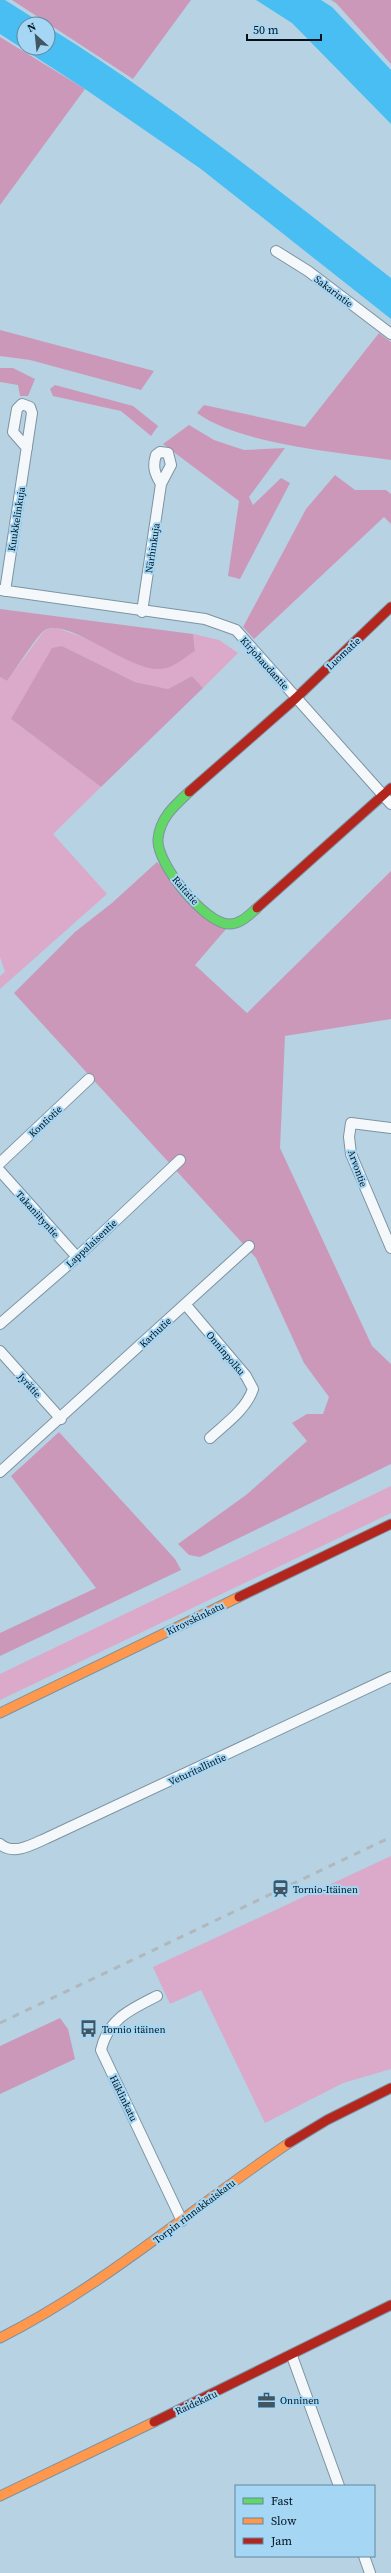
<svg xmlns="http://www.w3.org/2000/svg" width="391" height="2573" viewBox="0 0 391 2573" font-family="'Source Serif 4',serif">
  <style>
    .green { fill: #dba9ca }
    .forest { fill: #cb98ba }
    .water { fill: #48bef2 }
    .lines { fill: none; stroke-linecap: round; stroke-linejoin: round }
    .street-casing { stroke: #7e93a0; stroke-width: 12 }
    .fast-casing { stroke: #7e93a0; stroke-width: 11 }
    .slow-casing { stroke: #7e93a0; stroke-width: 11 }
    .jam-casing { stroke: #7e93a0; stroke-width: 11 }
    .street { stroke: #f4f8fb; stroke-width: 10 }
    .fast { stroke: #63d668; stroke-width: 9 }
    .slow { stroke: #ff974d; stroke-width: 9 }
    .jam { stroke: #b3261e; stroke-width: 9 }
    .rail { stroke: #b1b8bc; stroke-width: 3; stroke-dasharray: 7 7; stroke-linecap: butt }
    .labels { text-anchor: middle; stroke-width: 4; stroke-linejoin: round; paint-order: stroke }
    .street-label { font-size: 10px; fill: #01121d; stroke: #a5d7f5 }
    .poi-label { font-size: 10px; fill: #01121d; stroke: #a5d7f5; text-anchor: start }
  </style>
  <rect width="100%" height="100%" fill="#b7d2e3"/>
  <path class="green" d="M54,627L85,638L195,651L193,634L219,640L238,653L203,688L192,676L168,689L135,682L62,646L11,719L101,787L53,834L107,894L0,989V976L5,972L0,957V677L7,681L44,631Z
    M391,1486V1513L0,1700V1674Z
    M391,1856V2069L343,2083L265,2123L201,1990L170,2004L153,1967Z"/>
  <path class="forest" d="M12,0H191L133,79Z
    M331,0H391V64L336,3Z
    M0,37L85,89L0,205Z
    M0,330L154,371L141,390L30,360L0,356Z
    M379,333L391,342V460C338,452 239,444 197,413L204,405L305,427Z
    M0,368H13L35,379L28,396H20L18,385L0,382Z
    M55,385L133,406L158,426L151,436L121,411L53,396L50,389Z
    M189,425L214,440L244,450L285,448L249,497L253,505L281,478L290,483L240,579L228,576L239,501L163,444Z
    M335,475L355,490H386L391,494V524L384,517L254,639L243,627L306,509Z
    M0,609L193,634L195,651C186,656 176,666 166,668C135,678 70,616 45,630C37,635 14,672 7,681L0,677Z
    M62,646L135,682L168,689L192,676L203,688L101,787L11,719L52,648Z
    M157,862L227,928L195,965L247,1013L391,871V1019L285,1036L280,1148L372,1346L391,1364V1464L200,1557L189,1555L178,1544L246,1495L307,1441L292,1423L307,1414H323L329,1397L304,1363L256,1258L14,993L75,932L112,903Z
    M59,1432L175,1559L181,1570L0,1656V1633L96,1588L11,1476Z
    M60,2018L68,2029L75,2059L0,2094V2046Z"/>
  <path class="water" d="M0,0H5L43,24H24V48H48V27C168,101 279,191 391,278V319L201,169L85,89L0,34Z
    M256,0H321L332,7L391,70V124L292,23Z"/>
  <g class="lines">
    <defs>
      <path id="street" d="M276,251L308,271L391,334
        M0,590L205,619L236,630L391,804
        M5,591L32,413L30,407L22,404L17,409L13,432L27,448
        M142,612L161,484L171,465L168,453L160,452L156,455C152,467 155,474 161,484
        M391,1128L351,1123L349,1137L351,1154L391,1248
        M0,1163L89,1079
        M0,1171L77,1257
        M185,1304L246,1376L253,1389C246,1410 225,1424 210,1438
        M0,1324L77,1257L180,1160
        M0,1351L61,1419
        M0,1472L249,1246
        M0,1844C14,1856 33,1844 47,1838L391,1677
        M157,1996C131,2009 108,2019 101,2050L182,2221
        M292,2356L339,2486
        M364,2556L370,2573"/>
      <path id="fast" d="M189,792C174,806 160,818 158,839C156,863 205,924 229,924C241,924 249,915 257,908"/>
      <path id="slow" d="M0,1713L239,1597
        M0,2338C105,2285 192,2208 289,2143
        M0,2496L154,2422"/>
      <path id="jam" d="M189,792L296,698L391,607
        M257,908L391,788
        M239,1597L391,1524
        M289,2143L327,2120L391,2088
        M154,2422L391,2305"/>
    </defs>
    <use href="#street" class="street-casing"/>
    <use href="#fast" class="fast-casing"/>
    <use href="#slow" class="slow-casing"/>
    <use href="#jam" class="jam-casing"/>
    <use href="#street" class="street"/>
    <use href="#fast" class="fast"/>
    <use href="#slow" class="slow"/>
    <use href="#jam" class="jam"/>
    <path class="rail" d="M0,2023L391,1837"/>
  </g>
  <defs>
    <symbol id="station-bare" viewBox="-9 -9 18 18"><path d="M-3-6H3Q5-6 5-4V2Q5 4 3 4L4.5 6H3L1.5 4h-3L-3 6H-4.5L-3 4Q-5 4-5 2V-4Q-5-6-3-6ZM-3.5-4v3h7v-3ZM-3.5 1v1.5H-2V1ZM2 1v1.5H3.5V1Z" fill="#415562" stroke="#a5d7f5" stroke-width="2.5" paint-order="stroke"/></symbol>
    <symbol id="bus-bare" viewBox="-9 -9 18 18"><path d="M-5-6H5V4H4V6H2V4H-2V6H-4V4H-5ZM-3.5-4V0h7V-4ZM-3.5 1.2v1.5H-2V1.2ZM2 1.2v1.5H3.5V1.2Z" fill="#415562" stroke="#a5d7f5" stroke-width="2.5" paint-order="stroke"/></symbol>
    <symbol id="office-bare" viewBox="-9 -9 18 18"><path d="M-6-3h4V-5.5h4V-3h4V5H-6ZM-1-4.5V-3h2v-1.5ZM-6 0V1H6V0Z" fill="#415562" stroke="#a5d7f5" stroke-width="2.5" paint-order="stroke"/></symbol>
  </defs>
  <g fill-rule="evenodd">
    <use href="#station-bare" x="268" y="1876" width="25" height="25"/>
    <use href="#bus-bare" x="76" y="2016" width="25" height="25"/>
    <use href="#office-bare" x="254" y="2388" width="25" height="25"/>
  </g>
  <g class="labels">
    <g class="street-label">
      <text transform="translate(334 291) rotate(37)" y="4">Sakarintie</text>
      <text transform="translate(16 519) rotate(-81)" y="4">Kuukkelinkuja</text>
      <text transform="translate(152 548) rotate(-81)" y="4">Närhinkuja</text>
      <text transform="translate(343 653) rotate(-43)" y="4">Luomatie</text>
      <text transform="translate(265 663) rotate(48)" y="4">Kirjohaudantie</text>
      <text transform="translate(186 890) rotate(49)" y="4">Raitatie</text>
      <text transform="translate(45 1121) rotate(-43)" y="4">Kontiotie</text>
      <text transform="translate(358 1168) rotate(70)" y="4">Arvontie</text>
      <text transform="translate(38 1214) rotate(48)" y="4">Takaniityntie</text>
      <text transform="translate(91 1243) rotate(-43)" y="4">Lappalaisentie</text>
      <text transform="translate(155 1332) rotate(-43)" y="4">Karhutie</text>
      <text transform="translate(226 1353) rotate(50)" y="4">Onninpolku</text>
      <text transform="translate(30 1385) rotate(48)" y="4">Jyrätie</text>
      <text transform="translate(195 1618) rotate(-26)" y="4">Kirovskinkatu</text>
      <text transform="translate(197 1769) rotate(-25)" y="4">Veturitallintie</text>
      <text transform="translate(124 2098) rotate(64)" y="4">Häklinkatu</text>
      <text transform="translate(194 2211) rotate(-37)" y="4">Torpin rinnakkaiskatu</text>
      <text transform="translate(196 2402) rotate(-25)" y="4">Raidekatu</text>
    </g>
    <g class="poi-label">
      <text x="293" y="1893">Tornio-Itäinen</text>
      <text x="102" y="2033">Tornio itäinen</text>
      <text x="280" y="2404">Onninen</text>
    </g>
  </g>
  <rect x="235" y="2485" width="140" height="72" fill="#a5d7f5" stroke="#63889f"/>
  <rect x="243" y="2498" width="20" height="6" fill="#63d668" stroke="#63889f"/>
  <text x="271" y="2505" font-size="12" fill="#01121d">Fast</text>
  <rect x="243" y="2518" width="20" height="6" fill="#ff974d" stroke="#63889f"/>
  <text x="271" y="2525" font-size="12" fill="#01121d">Slow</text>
  <rect x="243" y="2538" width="20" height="6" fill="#b3261e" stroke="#63889f"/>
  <text x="271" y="2545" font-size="12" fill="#01121d">Jam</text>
  <g transform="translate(36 36) rotate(333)"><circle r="19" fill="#a5d7f5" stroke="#63889f"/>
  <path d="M0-3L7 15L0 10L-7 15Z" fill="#415562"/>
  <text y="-6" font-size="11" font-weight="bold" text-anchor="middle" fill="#01121d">N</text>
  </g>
  <path d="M247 34v6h74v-6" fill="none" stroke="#01121d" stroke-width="2"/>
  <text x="253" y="34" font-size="12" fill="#01121d" stroke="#a5d7f5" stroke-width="3" paint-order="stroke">50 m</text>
</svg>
